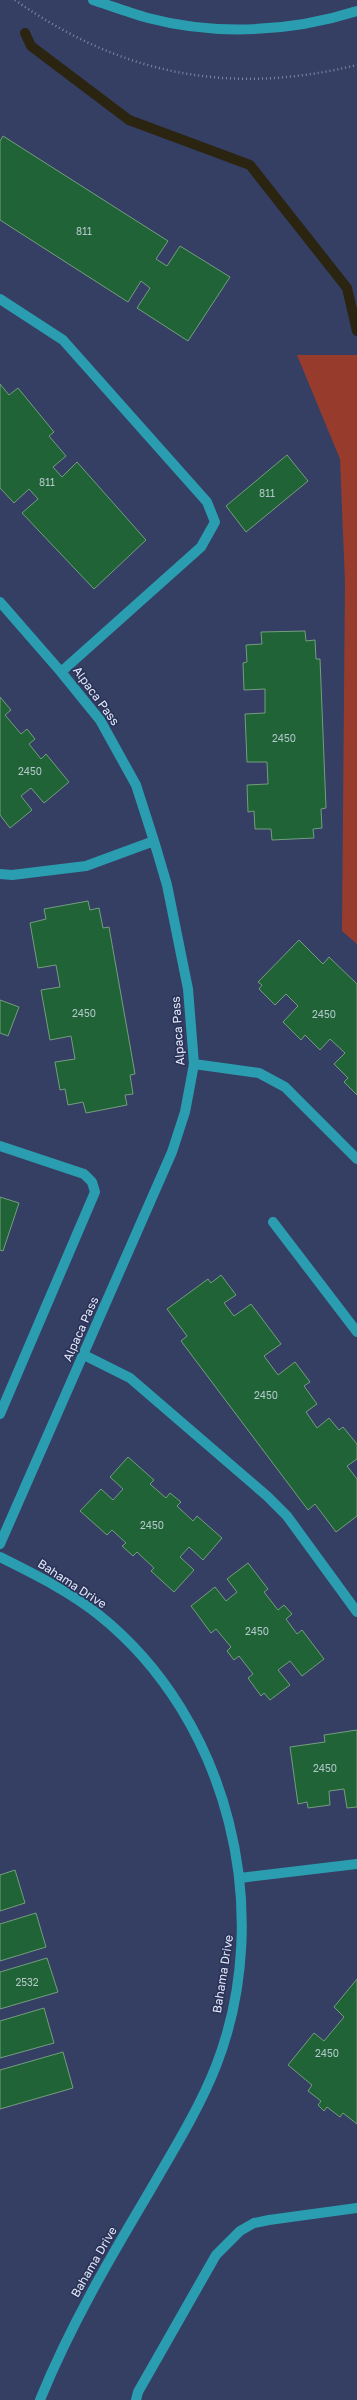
<svg xmlns="http://www.w3.org/2000/svg" width="357" height="2400" viewBox="0 0 357 2400" font-family="'Golos Text',sans-serif">
  <style>
    .green { fill: #973c2d }
    .lines { fill: none; stroke-linecap: round; stroke-linejoin: round }
    .stream { stroke: #2b2411; stroke-width: 10 }
    .building { fill: #206337; stroke: #749d7e }
    .path { stroke: #7f87a4; stroke-width: 2.5; stroke-dasharray: 1 3; stroke-linecap: butt }
    .minor { stroke: #2b9db0; stroke-width: 10 }
    .labels { text-anchor: middle; stroke-width: 3.5; stroke-linejoin: round; paint-order: stroke }
    .number-label { font-size: 10px; fill: #b2c8ca }
    .street-label { font-size: 12px; fill: #e3e9fb; stroke: #2b3458 }
  </style>
  <rect width="100%" height="100%" fill="#353f63"/>
  <path class="green" d="M297,355H357V944L342,931L345,582L340,459Z"/>
  <g class="lines">
    <path class="stream" d="M25,33L31,46L129,120L250,165L347,288L357,331"/>
  </g>
  <path class="building" d="M3,136L168,241L156,259L167,266L180,246L230,277L188,341L137,308L150,288L141,281L128,302L0,220V141Z
    M0,384L9,395L18,388L54,432L49,436L66,456L53,467L62,477L77,462L146,540L94,589L22,513L38,499L29,489L14,503L0,488Z
    M287,455L308,481L246,532L226,506Z
    M305,631L306,641L315,640L316,659H320L326,808L321,809L322,828L313,829L314,838L272,840L271,829H255L254,811L248,812L247,785L268,784L267,762H247L245,714L265,713V689L244,690L243,663L247,662L246,645L262,644L261,632Z
    M0,697L11,710L5,715L21,734L27,729L35,739L29,744L41,759L46,754L69,782L44,803L31,788L21,796L32,810L10,828L0,815Z
    M88,901L90,910L99,908L103,928L109,927L135,1074L130,1075L133,1094L125,1095L127,1105L86,1113L83,1102L68,1105L65,1089L60,1090L55,1062L75,1059L71,1036L50,1040L41,990L60,987L56,965L38,968L30,923L46,919L44,909Z
    M299,940L323,964L329,957L357,984V1095L344,1082L348,1078L334,1064L345,1053L330,1039L320,1050L305,1035L301,1040L283,1022L298,1006L286,994L275,1005L259,989L262,985L258,982Z
    M0,1000L19,1007L8,1036L0,1033Z
    M0,1197L19,1203L3,1251L0,1250Z
    M221,1275L236,1295L224,1303L234,1316L251,1304L281,1344L264,1356L278,1375L295,1362L310,1382L304,1386L317,1404L306,1412L317,1428L329,1418L339,1430L343,1427L357,1444V1459L347,1466L357,1479V1516L336,1532L315,1504L308,1510L181,1341L187,1336L167,1309L208,1279L211,1283Z
    M128,1457L154,1480L150,1484L166,1498L170,1493L181,1502L177,1506L193,1521L197,1516L222,1538L203,1560L189,1547L180,1557L194,1570L174,1592L151,1571L154,1568L137,1552L133,1556L122,1546L126,1543L112,1530L107,1535L80,1511L101,1489L113,1500L123,1489L110,1477Z
    M248,1563L268,1589L264,1592L278,1610L284,1605L292,1614L286,1619L297,1634L302,1630L324,1659L302,1676L290,1661L278,1670L290,1685L270,1700L264,1693L261,1696L248,1678L253,1674L239,1656L234,1660L227,1651L231,1647L216,1629L211,1633L191,1606L215,1587L226,1601L237,1592L227,1579Z
    M357,1730V1807L347,1808L344,1789L329,1791L330,1805L308,1808L307,1802L298,1804L290,1747L325,1742L324,1735Z
    M15,1870L25,1903L0,1911V1875Z
    M36,1913L46,1947L0,1961V1924Z
    M47,1958L58,1992L0,2009V1972Z
    M357,1979V2124L343,2113L340,2117L327,2107L324,2111L318,2105L321,2101L308,2091L312,2085L288,2065L314,2033L324,2041L344,2017L334,2007Z
    M44,2008L54,2043L0,2058V2021Z
    M63,2052L73,2088L0,2109V2070Z"/>
  <g class="lines">
    <path class="path" d="M15,0C122,75 230,96 357,65"/>
    <path class="minor" d="M93,0C111,6 130,13 148,18C216,36 291,32 357,11
      M0,299L63,340L207,502L215,522L201,547L61,672
      M0,602L61,672L100,720L136,785L154,841L167,885L188,989L194,1064L185,1112L172,1152L0,1544
      M0,874L12,875L86,866L154,841
      M194,1064L259,1073L285,1087L357,1159
      M0,1146L84,1174L92,1182L95,1192L0,1414
      M273,1222L357,1332
      M84,1355L130,1378L267,1496L287,1516L357,1612
      M0,1557C34,1574 69,1591 99,1615C229,1719 276,1912 216,2066C199,2109 174,2149 151,2189C110,2258 70,2326 40,2400
      M240,1878L357,1864
      M136,2400L138,2392L216,2255L240,2231L254,2223L269,2220L357,2208"/>
  </g>
  <g class="labels">
    <g class="number-label">
      <text x="84" y="235">811</text>
      <text x="47" y="486">811</text>
      <text x="267" y="497">811</text>
      <text x="284" y="742">2450</text>
      <text x="30" y="775">2450</text>
      <text x="84" y="1017">2450</text>
      <text x="324" y="1018">2450</text>
      <text x="266" y="1399">2450</text>
      <text x="152" y="1529">2450</text>
      <text x="257" y="1635">2450</text>
      <text x="325" y="1772">2450</text>
      <text x="27" y="1986">2532</text>
      <text x="327" y="2057">2450</text>
    </g>
    <g class="street-label">
      <text transform="translate(96 696) rotate(54)" y="4">Alpaca Pass</text>
      <text transform="translate(178 1031) rotate(-94)" y="4">Alpaca Pass</text>
      <text transform="translate(81 1329) rotate(-66)" y="4">Alpaca Pass</text>
      <text transform="translate(72 1584) rotate(33)" y="4">Bahama Drive</text>
      <text transform="translate(223 1974) rotate(-81)" y="4">Bahama Drive</text>
      <text transform="translate(94 2262) rotate(-60)" y="4">Bahama Drive</text>
    </g>
  </g>
</svg>
